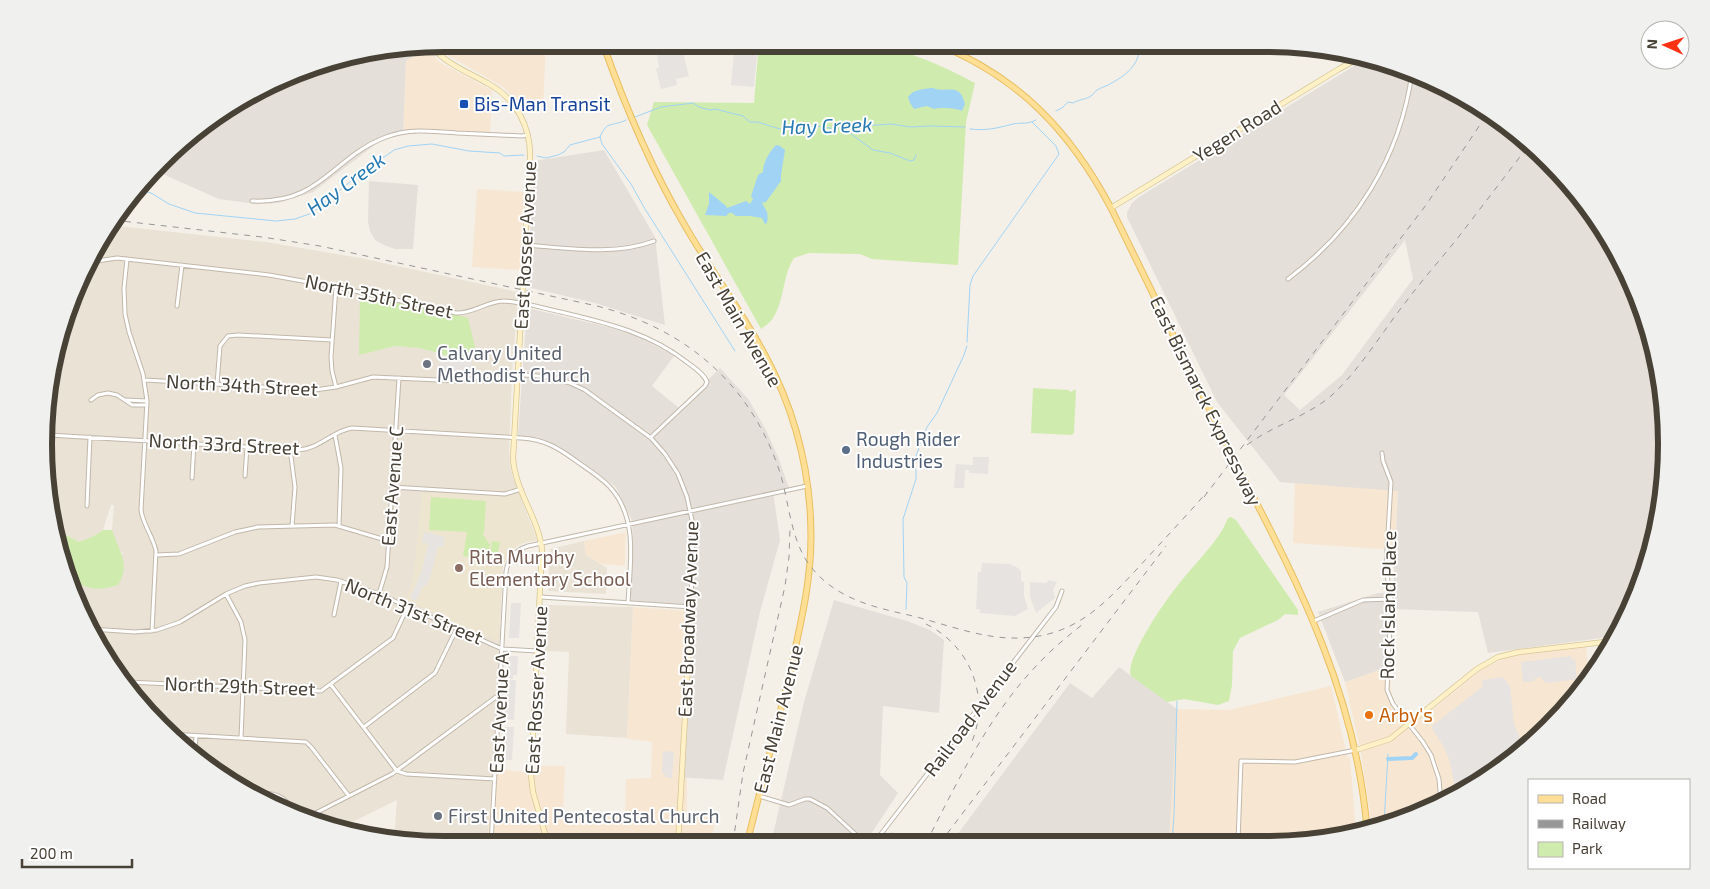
<svg xmlns="http://www.w3.org/2000/svg" width="1710" height="889" viewBox="0 0 1710 889" font-family="'Exo 2',sans-serif">
  <style>
    .residential { fill: #e9e2d5; fill-rule: evenodd }
    .commercial { fill: #f7e7d2 }
    .industrial { fill: #e4dfd9; fill-rule: evenodd }
    .education { fill: #eee5d1 }
    .green { fill: #d0ebae }
    .parking { fill: #e6e3e0 }
    .water { fill: #a1d3f4 }
    .lines { fill: none; stroke-linecap: round; stroke-linejoin: round }
    .stream { stroke: #a1d3f4; stroke-width: 1 }
    .canal { stroke: #a1d3f4; stroke-width: 4 }
    .street-casing { stroke: #c1b8aa; stroke-width: 5 }
    .secondary-casing { stroke: #d7c595; stroke-width: 6 }
    .primary-casing { stroke: #e9be61; stroke-width: 7 }
    .street { stroke: #fff; stroke-width: 3 }
    .secondary { stroke: #fff1c7; stroke-width: 4.5 }
    .primary { stroke: #ffdf96; stroke-width: 5 }
    .rail { stroke: #979797; stroke-width: 1; stroke-dasharray: 6 6; stroke-linecap: butt }
    .primary-bridge-casing { stroke: #e9be61; stroke-width: 7; stroke-linecap: butt }
    .primary-bridge { stroke: #ffdf96; stroke-width: 5 }
    .transit-dot { fill: #1a4fb4; stroke: #fff; stroke-width: 2 }
    .worship-dot { fill: #6b7280; stroke: #fff; stroke-width: 2 }
    .service-dot { fill: #5c6f8a; stroke: #fff; stroke-width: 2 }
    .education-dot { fill: #8d6e63; stroke: #fff; stroke-width: 2 }
    .food-dot { fill: #e8710a; stroke: #fff; stroke-width: 2 }
    .labels { text-anchor: middle; stroke-width: 4; stroke-linejoin: round; paint-order: stroke }
    .transit-label { font-size: 19px; fill: #164399; stroke: #fff; text-anchor: start }
    .street-label { font-size: 19px; fill: #484136; stroke: #fff }
    .worship-label { font-size: 19px; fill: #5b616d; stroke: #fff; text-anchor: start }
    .service-label { font-size: 19px; fill: #4e5e75; stroke: #fff; text-anchor: start }
    .education-label { font-size: 19px; fill: #785e54; stroke: #fff; text-anchor: start }
    .food-label { font-size: 19px; fill: #c56008; stroke: #fff; text-anchor: start }
    .water-label { font-size: 20px; font-style: italic; fill: #287ab2; stroke: #fff }
    .rim { fill: none; stroke: #484136; stroke-width: 6 }
  </style>
  <rect width="100%" height="100%" fill="#f4f0e8"/>
  <path class="residential" d="M109,225L266,242L360,258L518,292L514,351H513L509,451L510,465L512,475L537,540L523,543L516,547L508,555L503,566L493,768L487,844H419L394,840L397,800L336,830L268,804L161,728L85,621L72,580L77,583L123,554L117,546L112,530L114,505H111L103,530L94,536L79,542L57,530L54,518V511L51,509L47,497L52,366L74,291ZM360,297L442,310L453,359L439,353L419,348L395,346L378,350Z
    M584,541L586,555L607,568L606,594L548,591L550,549Z
    M547,605L633,607L627,738L566,734L569,652L545,651Z"/>
  <path class="commercial" d="M445,44H546L543,107H522L503,87L449,56L437,45Z
    M428,47L439,62L492,90L490,137L425,132L403,134L406,61Z
    M477,189L524,192L520,270L472,267Z
    M1295,483L1398,490L1395,550L1293,543Z
    M626,532L625,566L601,564L586,555L584,541Z
    M633,607L688,611L679,776L687,777V813L715,815L712,844H487L493,768L524,772L539,766H565L563,815H625L626,779L651,778L652,742L627,739Z
    M1586,647L1590,678L1583,689L1509,763L1419,815L1372,827L1361,753L1345,682L1390,666L1391,692L1393,700L1396,705L1413,725L1485,667L1501,660L1513,655Z
    M1331,686L1348,759L1350,756L1356,832L1318,842H1169L1177,709L1229,710Z"/>
  <path class="industrial" d="M428,47L406,61L403,134L384,139L376,144L313,192L279,203L256,204L219,199L158,172L200,127L315,65Z
    M1373,59L1442,85L1494,117L1492,121L1511,128L1567,180L1612,244L1645,315L1663,392L1664,423L1659,507L1653,548L1625,621L1616,636L1488,653L1478,612L1392,609L1390,666L1345,682L1318,612L1378,593L1393,592L1398,491L1280,482L1217,402L1127,217V212L1132,203L1139,197L1364,60ZM1405,240L1413,279L1342,375L1300,410L1284,395Z
    M604,150L655,237L665,325L595,303L527,287L534,161Z
    M369,181L418,185L413,249H395L384,245L375,240L370,231L368,221Z
    M527,308L630,332L674,356L652,386L679,408L720,368L749,400L766,430L778,457L789,488L773,491L780,540L760,612L723,780L679,777L688,605L630,601L633,546L632,520L615,486L559,446L537,437L518,436Z
    M834,600L907,621L930,630L944,640L939,713L883,706L880,775L898,793L869,837L858,843H771L804,702Z
    M1119,667L1177,709L1169,842L951,843L1070,683L1092,698Z
    M891,832L926,843H882Z"/>
  <path class="education" d="M422,492L503,497L518,494L537,540L523,543L516,547L510,552L504,562L502,570L499,639L497,641L406,601L413,580Z"/>
  <path class="green" d="M790,44C815,44 842,42 867,44C906,49 941,65 975,83L966,122L958,265L872,259L860,254L809,253L794,258C782,276 785,300 773,318C770,323 765,326 761,329L647,125L654,102L754,103L758,54C770,54 782,56 790,44Z
    M360,297L442,310L468,318L476,351L470,358L453,359L439,353L419,348L395,346L359,355Z
    M1033,388L1069,390V391L1072,392L1073,390H1076L1074,433L1072,435L1031,433Z
    M431,497L486,501L484,533H482L490,545L487,560L463,556L467,532L429,530Z
    M1231,517L1236,520L1298,610V615L1285,614L1278,620L1240,638L1233,651L1232,685L1229,701L1218,705L1184,699L1167,702L1131,676C1124,661 1164,602 1175,589C1189,570 1206,554 1219,535C1223,530 1225,524 1228,518Z
    M57,530L79,542L94,536L103,530H112C119,552 131,563 118,585C100,591 88,590 72,580Z
    M492,541L500,542L497,558L490,556Z"/>
  <path class="parking" d="M658,44H685L684,57L689,76L676,79L677,85L661,89L656,69L659,68L657,55Z
    M734,52L757,54L754,87L731,85Z
    M470,358L474,373L461,376L437,375L438,366L441,365L438,362H448L452,361L453,359Z
    M973,457H989L988,474L969,473V470H965L964,488H954L956,464L973,465Z
    M424,532L445,537L443,547L438,546L431,575L427,585L423,586L416,601L410,598L422,570L428,544L422,542Z
    M982,563L1010,564L1018,568L1021,571V581L1024,582V596L1028,609L1015,616L980,613V609H976L978,572H981Z
    M1049,580L1057,582L1053,590L1055,598L1036,613L1030,597V582L1046,583Z
    M511,603H521L519,638H509Z
    M509,656H518L517,675H513V679L507,678Z
    M1571,656L1572,660L1575,659L1577,679L1548,683L1543,681L1541,677L1535,678V681L1523,682L1521,662Z
    M1503,677L1510,686L1514,724L1520,738L1522,750L1509,763L1456,794L1450,762L1445,749L1432,728V726L1482,687L1483,683L1482,680Z
    M507,680H516L514,720L505,719Z
    M505,727H514L512,760H503Z
    M663,751L674,752L672,778L665,777V774L662,773Z"/>
  <path class="water" d="M933,88C948,94 959,81 965,104L962,111C957,108 940,107 934,109L927,106L914,109L910,103L908,97C914,89 923,89 933,88Z
    M776,145L780,146L785,150L781,175V181L766,202L762,203C766,211 769,211 767,223L765,224L762,218L750,216H736L732,213H729L726,216L705,215L709,204V192L726,206L727,208L746,201L750,204L753,199L751,196L758,175L763,172C763,163 769,152 776,145Z"/>
  <g class="lines">
    <path class="stream" d="M1056,111L1062,108L1068,102L1073,103C1080,99 1087,99 1091,96C1094,94 1095,91 1097,90C1100,88 1104,87 1108,85C1125,76 1140,66 1140,44
      M635,117L661,107L693,103L699,107L710,110L715,109L743,116L750,122H757L780,129L816,126L837,129L844,126L849,127L891,124L911,127L929,126L965,127
      M849,128L851,134L873,150L890,153L910,161L914,160L916,155
      M970,129C986,131 998,128 1013,124C1023,122 1026,125 1036,120
      M600,137L602,144L631,184L645,209L735,351
      M537,156L546,158L558,155L564,152L570,145L600,137C607,120 612,127 626,120
      M141,190L151,193L169,204L195,213L276,221L295,219L312,213L356,177L394,150L408,146L432,144L469,151L500,153L504,156L524,155
      M967,342L970,285L973,276L1059,154L1056,146L1032,122
      M914,461L927,427L937,413L964,355L967,346
      M906,609L907,583L904,577L903,519L916,479V470L913,466
      M1384,824L1388,754
      M1172,842L1174,816L1177,701"/>
    <path class="canal" d="M1388,759L1412,758L1416,754"/>
    <defs>
      <path id="street" d="M252,201C322,204 331,158 386,137C409,128 433,131 457,133C479,134 500,135 522,136L528,135
        M525,245C568,248 614,256 654,241
        M127,259L124,288L125,314L129,332L143,374L147,401L141,510C143,525 153,536 156,551L152,631
        M90,262L117,258L269,275L336,287L456,313C473,314 487,301 504,301C524,302 542,308 561,312C607,323 650,333 688,363C695,368 704,374 707,382L705,386L651,437
        M1288,279C1356,228 1400,158 1412,73
        M336,287L331,357L332,371L336,387
        M177,306L182,265
        M59,341L63,339
        M145,380L315,390L336,387L373,377L460,381L500,373L550,377L570,383L585,390L651,438L665,454L678,474L687,497L693,525L691,607L541,597
        M217,384L220,346L228,336L238,335L332,340
        M91,400L98,395L108,393L117,395L132,405H147
        M126,400L147,401
        M49,435L299,450C321,448 332,431 352,428L521,438C545,439 560,449 579,463C589,470 600,477 609,486C639,518 630,563 628,603
        M335,435L341,468L339,526
        M290,449L295,487L292,526
        M1382,453L1383,461L1391,482L1386,567L1391,603L1387,690L1393,704L1423,742L1431,755L1439,779L1441,802
        M245,476L247,447
        M192,478L194,443
        M392,487L505,494L521,489
        M87,506L90,437
        M156,555L179,554L235,532L258,527L335,525L389,541
        M226,594L241,622L245,640L241,738
        M379,594L387,567L399,378
        M334,615L341,581
        M1314,621L1363,600L1391,599
        M91,629L135,632L157,630L180,622L226,594L245,586L259,583L316,577L337,580L379,594L502,649L537,651
        M128,682L321,691L393,638L408,606
        M331,685L397,771
        M364,727L435,673L457,628
        M170,734L306,742L312,748L349,796
        M195,752L196,736
        M397,771L406,774L495,779
        M251,792C269,793 287,792 293,814
        M759,796L789,805L805,799H810L827,808L865,843
        M315,813L320,824
        M306,818L392,774L500,694
        M343,832L364,833L409,840L477,844
        M1238,842L1241,761L1295,762L1356,750
        M874,843L1056,607L1062,591
        M491,844L506,572C508,558 515,550 528,546L807,486"/>
      <path id="secondary" d="M431,46C447,65 468,72 489,84C516,99 531,127 530,158L513,458C515,491 538,517 542,549L531,775L533,792L548,844
        M1111,208L1339,69L1363,56
        M1356,750L1390,739L1477,669L1498,657L1519,652L1613,641
        M678,844L691,607"/>
      <path id="primary" d="M603,44C625,106 650,166 684,224C709,268 741,310 765,355C795,411 811,474 811,537C811,585 799,630 789,677C775,732 761,788 747,843
        M937,44C1019,77 1070,131 1111,208L1226,443
        M1241,473C1301,588 1356,697 1367,829"/>
    </defs>
    <use href="#street" class="street-casing"/>
    <use href="#secondary" class="secondary-casing"/>
    <use href="#primary" class="primary-casing"/>
    <use href="#street" class="street"/>
    <use href="#secondary" class="secondary"/>
    <use href="#primary" class="primary"/>
    <path class="rail" d="M113,220L262,237L320,246L597,306C687,329 753,386 781,476C789,504 791,538 808,563C834,599 873,607 913,616C944,624 978,637 1010,638C1077,640 1107,601 1148,557C1168,535 1188,514 1207,492
      M1247,445C1273,425 1307,417 1332,395C1358,372 1383,331 1405,303C1422,280 1442,258 1460,235C1483,205 1506,175 1529,145
      M1204,497L1426,205L1488,113
      M926,624C971,646 991,698 971,744
      M733,843L743,773L785,586L789,557L790,528
      M926,843C959,779 989,714 1040,662C1053,648 1068,636 1083,624
      M940,843L1166,546"/>
    <defs>
      <path id="primary-bridge" d="M1226,443L1241,473"/>
    </defs>
    <use href="#primary-bridge" class="primary-bridge-casing"/>
    <use href="#primary-bridge" class="primary-bridge"/>
  </g>
  <rect class="transit-dot" x="459" y="99" width="10" height="10" rx="2.5"/>
  <g class="worship-dot">
    <circle cx="427" cy="364" r="5"/>
    <circle cx="438" cy="816" r="5"/>
  </g>
  <circle class="service-dot" cx="846" cy="450" r="5"/>
  <circle class="education-dot" cx="459" cy="568" r="5"/>
  <circle class="food-dot" cx="1369" cy="715" r="5"/>
  <g class="labels">
    <g class="transit-label">
      <text x="474" y="111">Bis-Man Transit</text>
    </g>
    <g class="street-label">
      <text transform="translate(1237 131) rotate(-32)" y="7">Yegen Road</text>
      <text transform="translate(525 245) rotate(-87)" y="7">East Rosser Avenue</text>
      <text transform="translate(379 296) rotate(12)" y="7">North 35th Street</text>
      <text transform="translate(739 319) rotate(60)" y="7">East Main Avenue</text>
      <text transform="translate(242 385) rotate(3)" y="7">North 34th Street</text>
      <text transform="translate(1206 401) rotate(64)" y="7">East Bismarck Expressway</text>
      <text transform="translate(224 444) rotate(3)" y="7">North 33rd Street</text>
      <text transform="translate(392 486) rotate(-86)" y="7">East Avenue C</text>
      <text transform="translate(1388 605) rotate(-89)" y="7">Rock Island Place</text>
      <text transform="translate(414 611) rotate(22)" y="7">North 31st Street</text>
      <text transform="translate(688 619) rotate(-88)" y="7">East Broadway Avenue</text>
      <text transform="translate(240 686) rotate(2)" y="7">North 29th Street</text>
      <text transform="translate(536 690) rotate(-87)" y="7">East Rosser Avenue</text>
      <text transform="translate(499 713) rotate(-87)" y="7">East Avenue A</text>
      <text transform="translate(970 718) rotate(-53)" y="7">Railroad Avenue</text>
      <text transform="translate(778 719) rotate(-76)" y="7">East Main Avenue</text>
    </g>
    <g class="worship-label">
      <text x="437" y="360">Calvary United<tspan x="437" dy="22">Methodist Church</tspan></text>
      <text x="448" y="823">First United Pentecostal Church</text>
    </g>
    <g class="service-label">
      <text x="856" y="446">Rough Rider<tspan x="856" dy="22">Industries</tspan></text>
    </g>
    <g class="education-label">
      <text x="469" y="564">Rita Murphy<tspan x="469" dy="22">Elementary School</tspan></text>
    </g>
    <g class="food-label">
      <text x="1379" y="722">Arby's</text>
    </g>
    <g class="water-label">
      <text transform="translate(827 126) rotate(-2)" y="7">Hay Creek</text>
      <text transform="translate(346 184) rotate(-36)" y="7">Hay Creek</text>
    </g>
  </g>
  <path d="M0 0H1710V889H0ZM444 52H1266A392 392 0 0 1 1658 444V444A392 392 0 0 1 1266 836H444A392 392 0 0 1 52 444V444A392 392 0 0 1 444 52Z" fill="#f0f0ef" fill-rule="evenodd"/>
  <path class="rim" d="M444 52H1266A392 392 0 0 1 1658 444V444A392 392 0 0 1 1266 836H444A392 392 0 0 1 52 444V444A392 392 0 0 1 444 52Z"/>
  <rect x="1528" y="779" width="162" height="90" fill="#ffffff" stroke="#b6b3af"/>
  <rect x="1538" y="795" width="25" height="8" fill="#ffdf96" stroke="#b6b3af"/>
  <text x="1572" y="804" font-size="15" fill="#484136">Road</text>
  <rect x="1538" y="820" width="25" height="8" fill="#979797" stroke="#b6b3af"/>
  <text x="1572" y="829" font-size="15" fill="#484136">Railway</text>
  <rect x="1538" y="842" width="25" height="15" fill="#d0ebae" stroke="#b6b3af"/>
  <text x="1572" y="854" font-size="15" fill="#484136">Park</text>
  <g transform="translate(1665 45) rotate(273)"><circle r="24" fill="#ffffff" stroke="#b6b3af"/>
  <path d="M0-4L9 19L0 12L-9 19Z" fill="#ff3314"/>
  <text y="-8" font-size="14" font-weight="bold" text-anchor="middle" fill="#484136">N</text>
  </g>
  <path d="M22 859v8h110v-8" fill="none" stroke="#484136" stroke-width="2.5"/>
  <text x="30" y="859" font-size="15" fill="#484136" stroke="#ffffff" stroke-width="4" paint-order="stroke">200 m</text>
</svg>
